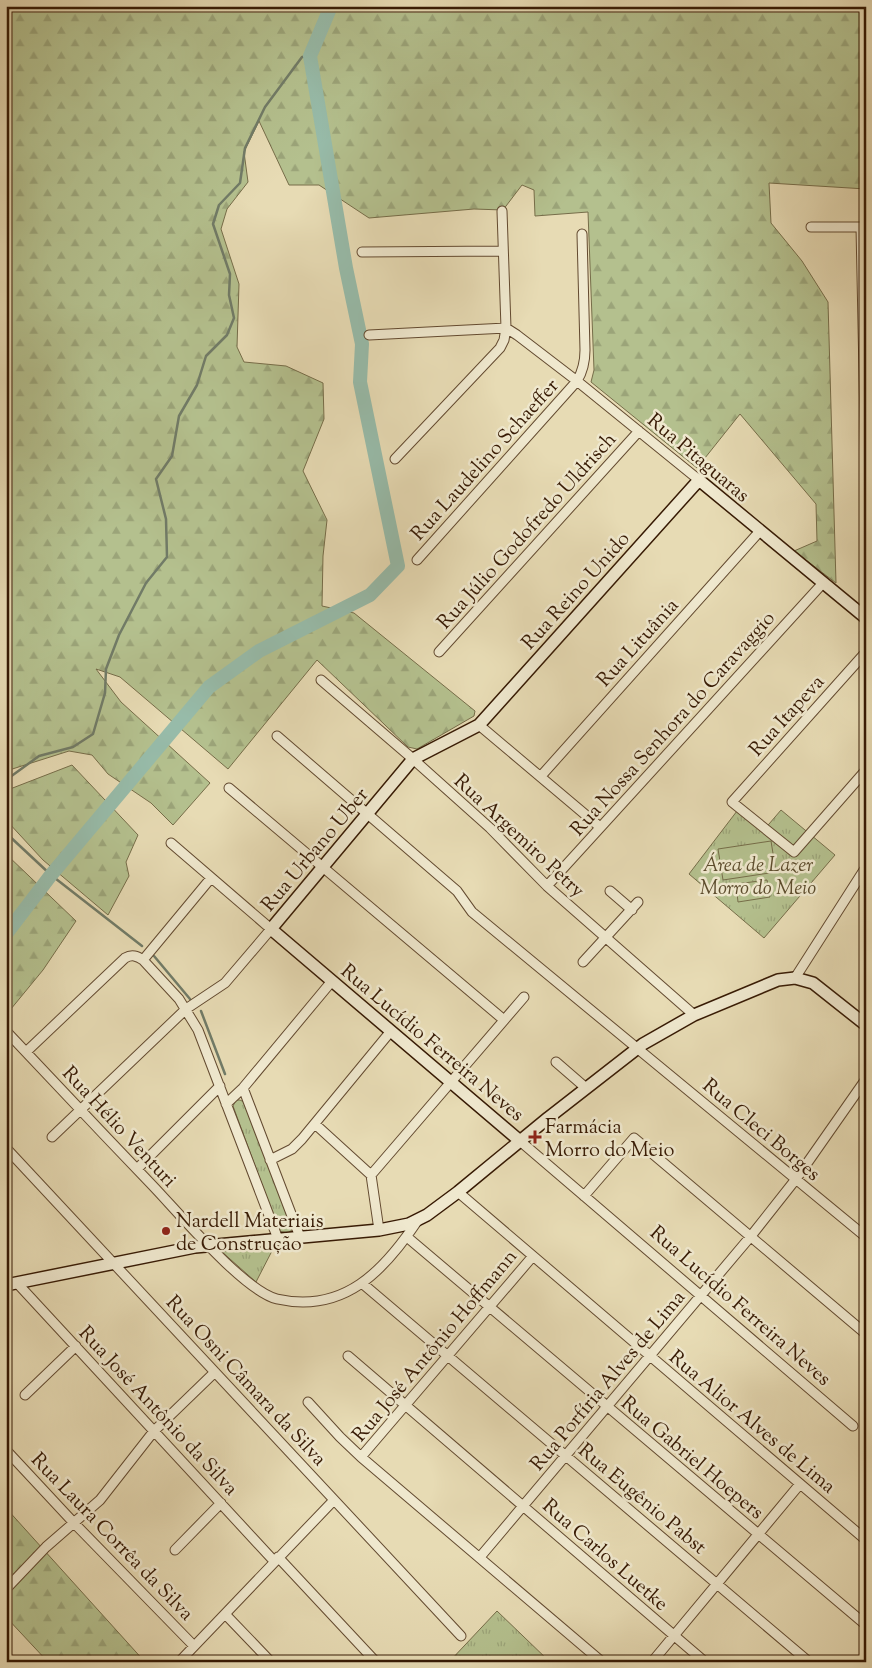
<svg xmlns="http://www.w3.org/2000/svg" width="872" height="1668" viewBox="0 0 872 1668" font-family="'Sorts Mill Goudy',serif">
  <style>
    .grass { fill: url(#grass-tufts); stroke: #766d49 }
    .forest { fill: url(#forest-firs); stroke: #766d49 }
    .pitch { fill: #b4c08e; stroke: #766d49 }
    .lines { fill: none; stroke-linecap: round; stroke-linejoin: round }
    .stream { stroke: #717b67; stroke-width: 2.5 }
    .river { stroke: #97bba9; stroke-width: 14 }
    .street-casing { stroke: #634a30; stroke-width: 11 }
    .secondary-casing { stroke: #371a04; stroke-width: 14 }
    .street { stroke: #efe8ce; stroke-width: 9 }
    .secondary { stroke: #efe8ce; stroke-width: 11 }
    .poi-dot { fill: #8f2418; stroke: #efe8ce; stroke-width: 2 }
    .labels { text-anchor: middle; stroke-width: 5; stroke-linejoin: round; paint-order: stroke }
    .street-label { font-size: 20px; fill: #371a04; stroke: #efe8ce }
    .park-label { font-size: 20px; font-style: italic; fill: #5c4c2d; stroke: #efe8ce }
    .poi-label { font-size: 20px; fill: #371a04; stroke: #efe8ce; text-anchor: start }
  </style>
  <defs>
    <pattern id="grass-tufts" width="24" height="20" patternUnits="userSpaceOnUse" patternTransform="scale(1.25)"><rect width="24" height="20" fill="#b4c08e"/><path d="M3 7l-1-3M5 7V3M7 7l1-3M15 17l-1-3M17 17v-4M19 17l1-3" fill="none" stroke="#9ba479"/></pattern>
    <pattern id="forest-firs" width="22" height="20" patternUnits="userSpaceOnUse" patternTransform="scale(1.25)"><rect width="22" height="20" fill="#b4c08e"/><path d="M5 1l3.5 6h-7zM16 11l3.5 6h-7z" fill="#9ba479"/></pattern>
  </defs>
  <rect width="100%" height="100%" fill="#e7dbb4"/>
  <filter id="stains"><feTurbulence type="fractalNoise" baseFrequency=".004" numOctaves="4"/><feColorMatrix values="0 0 0 0 .2 0 0 0 0 .09 0 0 0 0 .02 0 0 0 .5 -.17"/></filter>
  <radialGradient id="worn" r=".72"><stop offset=".6" stop-color="#630" stop-opacity="0"/><stop offset="1" stop-color="#630" stop-opacity=".3"/></radialGradient>
  <path class="grass" d="M781,810L835,855L764,938L689,874L737,811L763,831Z
    M236,1100H240L244,1102L293,1229L288,1233L279,1231L233,1106Z
    M274,1247L256,1282L221,1251Z
    M497,1611L550,1662H449Z"/>
  <path class="forest" d="M6,6H866V189L769,183L771,223L802,261L828,302L836,583L794,551L817,541L816,504L740,414L697,468L591,382L594,370L588,212L535,216L534,190L522,185L503,210L474,209L369,218L319,185H289L259,121L244,152L248,182L227,209L221,229L239,284L237,347L244,362L286,366L323,383L324,419L303,471L327,520L323,556L322,606L354,613L475,711L474,716L417,749L408,747L317,660L228,769L120,677L96,669L121,702L210,783L173,825L151,803L108,774L92,755L69,751L6,771Z
    M72,765L138,835L126,862L129,876L108,915L43,860L7,821L10,789Z
    M6,854L76,921L43,970L6,1015Z
    M6,1508L145,1662H48L6,1617Z"/>
  <path class="pitch" d="M771,841L776,872L723,880L718,849Z
    M767,880L770,897L738,902L736,884Z"/>
  <g class="lines">
    <path class="stream" d="M6,780L39,756L73,747L93,734L105,693L106,669L119,635L146,583L167,557L166,519L156,479L172,456L179,416L197,385L206,356L227,335L234,318L229,295L230,274L213,224L219,205L240,183L245,148L265,107L302,57L310,56
      M6,833L51,875L142,946
      M154,956L190,999
      M201,1011L225,1074"/>
    <path class="river" d="M6,934L51,875L209,687L259,651L370,595L398,566L360,382L362,344L346,268L310,56L331,6"/>
    <defs>
      <path id="street" d="M811,227H866
        M861,227L866,471
        M362,252L503,251
        M506,328L517,335L577,381L699,480
        M369,335L506,328
        M395,459L500,348L504,340L506,328L502,211
        M417,560L577,381C583,371 585,362 585,350L582,234
        M439,652L639,431
        M866,652L732,802L794,852L866,770
        M321,680L413,759L490,828L547,886L694,1015
        M479,725L600,827
        M277,736L457,891L472,912L866,1237
        M541,776L760,531
        M229,788L504,1020
        M547,886L823,583
        M610,891L632,910
        M143,960L211,878
        M583,962L638,902
        M795,978L866,867
        M6,1031C55,1083 103,1134 152,1185C178,1212 244,1291 277,1299C344,1314 384,1271 418,1220
        M26,1052L125,958C132,954 137,956 143,960L179,999L198,1030L278,1239
        M556,1062L586,1088
        M243,1088L300,1237
        M226,1104L243,1088L332,981
        M315,1124L371,1175L379,1230
        M52,1137L186,1009L225,983L271,929L171,843
        M520,1141L853,1426
        M6,1148L461,1636
        M270,1160L292,1149L302,1139L391,1031
        M137,1169L220,1086
        M371,1175L524,997
        M458,1192L866,1540
        M584,1196L634,1138L866,1334
        M407,1237L866,1625
        M17,1283L274,1561
        M363,1284L809,1662
        M348,1356L705,1662
        M25,1395L76,1346
        M308,1402L340,1437L361,1457L602,1662
        M6,1450L74,1523L194,1646
        M361,1457L533,1256
        M175,1550L221,1503
        M278,1557L376,1662
        M480,1557L751,1236L796,1179L866,1079
        M6,1589L46,1547L100,1500L154,1431L215,1372
        M225,1614L271,1662
        M179,1662L334,1500
        M652,1662L800,1484"/>
      <path id="secondary" d="M520,1141L271,929L413,759L479,725L699,480L866,618
        M6,1285L195,1247L379,1230L409,1224L427,1215L458,1192L548,1118L643,1044L694,1015L778,980L795,978L813,983L866,1025"/>
    </defs>
    <use href="#street" class="street-casing"/>
    <use href="#secondary" class="secondary-casing"/>
    <use href="#street" class="street"/>
    <use href="#secondary" class="secondary"/>
  </g>
  <g class="poi-dot">
    <path d="M532.5 1129.5h5v5h5v5h-5v5h-5v-5h-5v-5h5z"/>
    <circle cx="166" cy="1231" r="5"/>
  </g>
  <g class="labels">
    <g class="street-label">
      <text transform="translate(699 457) rotate(40)" y="7">Rua Pitaguaras</text>
      <text transform="translate(484 459) rotate(-48)" y="7">Rua Laudelino Schaeffer</text>
      <text transform="translate(526 530) rotate(-48)" y="7">Rua Júlio Godofredo Uldrisch</text>
      <text transform="translate(575 590) rotate(-48)" y="7">Rua Reino Unido</text>
      <text transform="translate(637 642) rotate(-48)" y="7">Rua Lituânia</text>
      <text transform="translate(786 715) rotate(-48)" y="7">Rua Itapeva</text>
      <text transform="translate(672 723) rotate(-48)" y="7">Rua Nossa Senhora do Caravaggio</text>
      <text transform="translate(520 835) rotate(43)" y="7">Rua Argemiro Petry</text>
      <text transform="translate(314 849) rotate(-50)" y="7">Rua Urbano Uber</text>
      <text transform="translate(433 1042) rotate(40)" y="7">Rua Lucídio Ferreira Neves</text>
      <text transform="translate(120 1126) rotate(47)" y="7">Rua Hélio Venturi</text>
      <text transform="translate(762 1129) rotate(40)" y="7">Rua Cleci Borges</text>
      <text transform="translate(741 1305) rotate(41)" y="7">Rua Lucídio Ferreira Neves</text>
      <text transform="translate(434 1345) rotate(-50)" y="7">Rua José Antônio Hoffmann</text>
      <text transform="translate(247 1380) rotate(47)" y="7">Rua Osni Câmara da Silva</text>
      <text transform="translate(607 1380) rotate(-50)" y="7">Rua Porfíria Alves de Lima</text>
      <text transform="translate(159 1410) rotate(47)" y="7">Rua José Antônio da Silva</text>
      <text transform="translate(753 1421) rotate(40)" y="7">Rua Alior Alves de Lima</text>
      <text transform="translate(693 1457) rotate(40)" y="7">Rua Gabriel Hoepers</text>
      <text transform="translate(643 1498) rotate(40)" y="7">Rua Eugênio Pabst</text>
      <text transform="translate(113 1536) rotate(46)" y="7">Rua Laura Corrêa da Silva</text>
      <text transform="translate(606 1554) rotate(41)" y="7">Rua Carlos Luetke</text>
    </g>
    <g class="park-label">
      <text x="758" y="871">Área de Lazer<tspan x="758" dy="23">Morro do Meio</tspan></text>
    </g>
    <g class="poi-label">
      <text x="545" y="1133">Farmácia<tspan x="545" dy="23">Morro do Meio</tspan></text>
      <text x="176" y="1227">Nardell Materiais<tspan x="176" dy="23">de Construção</tspan></text>
    </g>
  </g>
  <rect width="872" height="1668" fill="none" stroke="#e7dbb4" stroke-width="25"/>
  <rect x="8" y="8" width="857" height="1653" fill="none" stroke="#371a04" stroke-width="2.5"/>
  <rect x="12" y="12" width="847" height="1643" fill="none" stroke="#371a04"/>
  <rect width="100%" height="100%" filter="url(#stains)"/>
  <rect width="100%" height="100%" fill="url(#worn)"/>
</svg>
